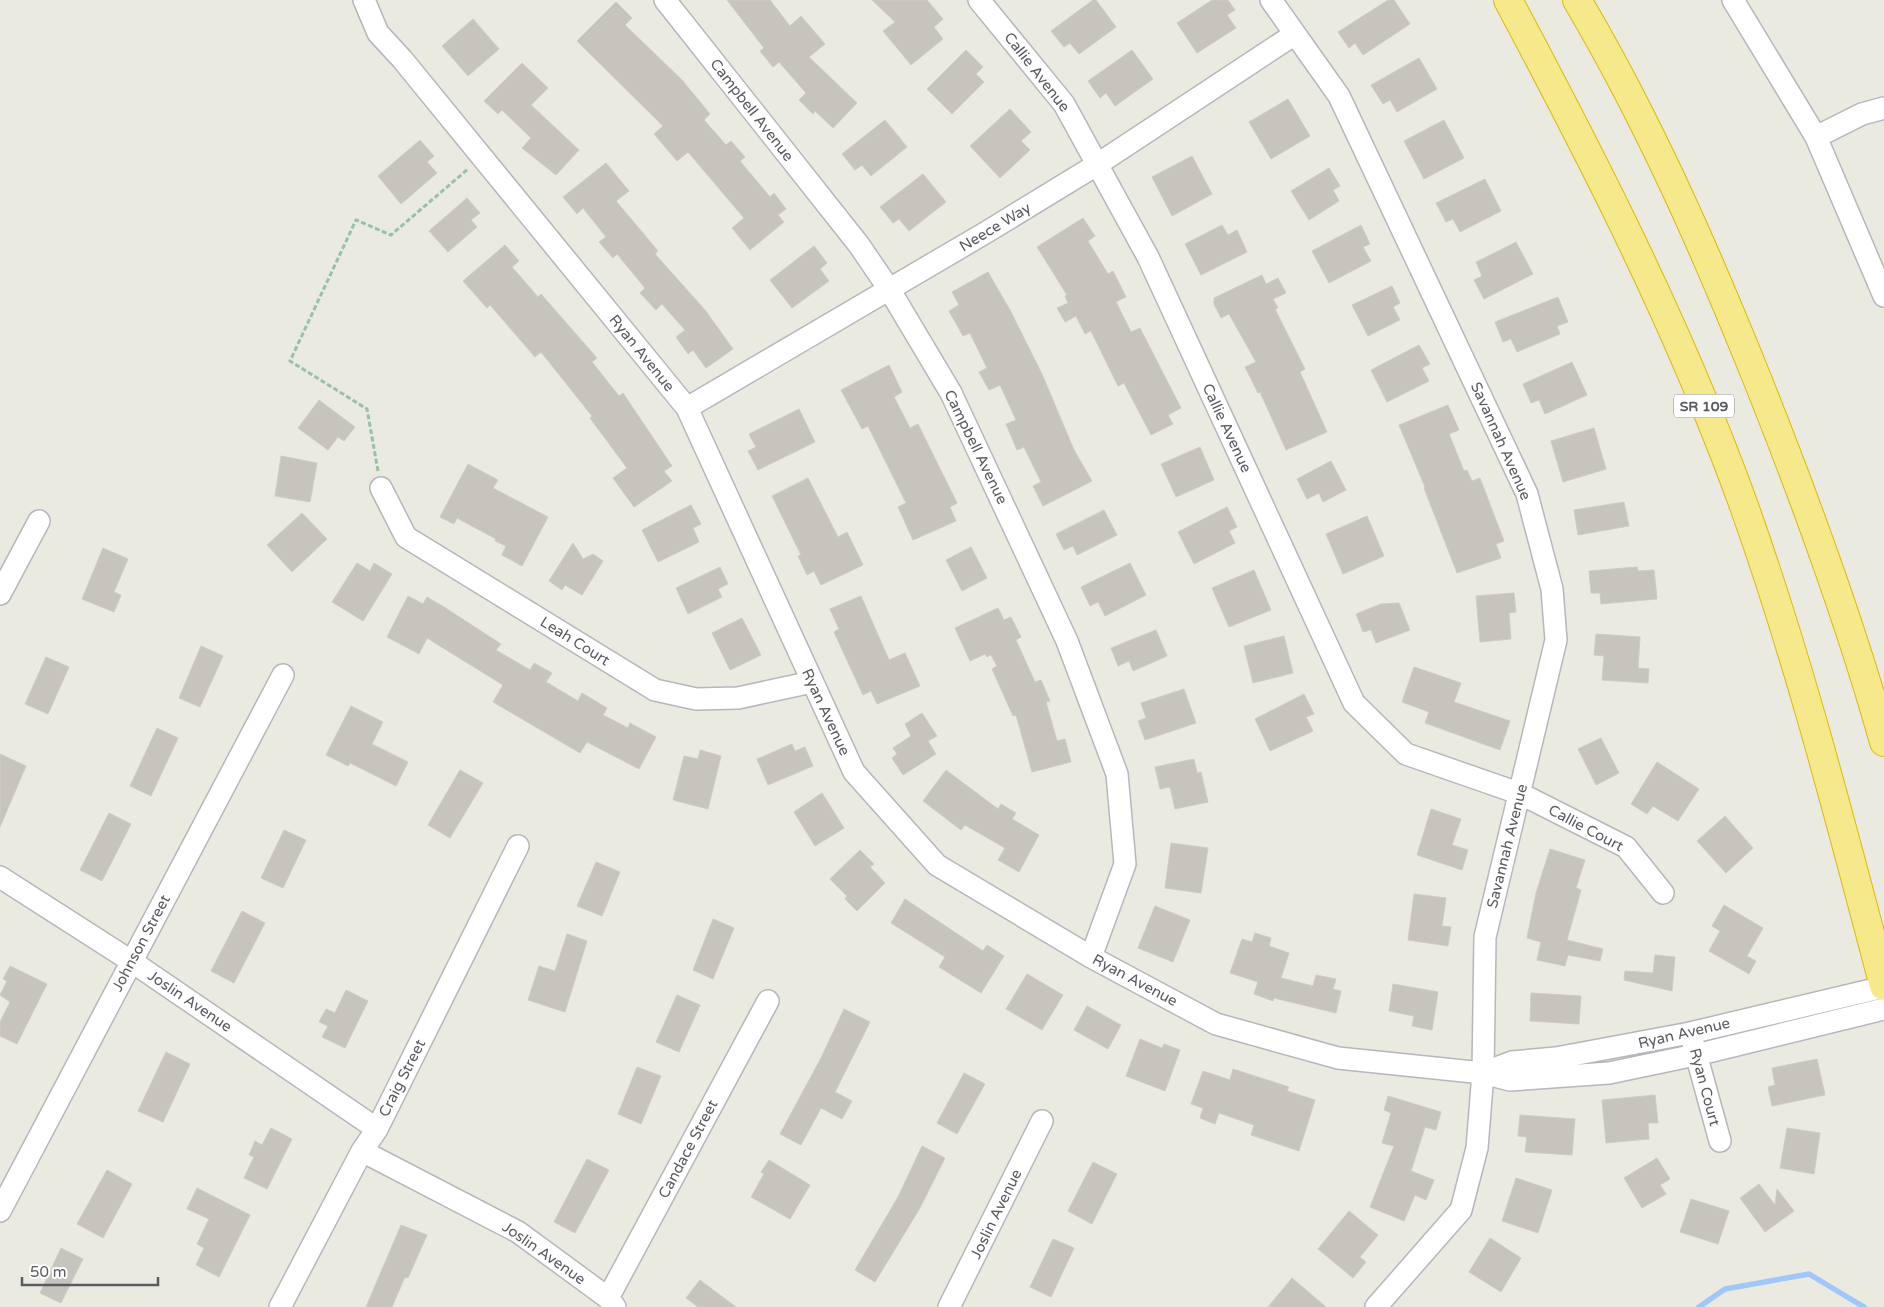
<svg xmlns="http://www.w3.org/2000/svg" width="1884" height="1307" viewBox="0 0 1884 1307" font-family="'Varela Round',sans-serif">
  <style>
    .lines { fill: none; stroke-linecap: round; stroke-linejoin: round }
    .stream { stroke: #a1c7f9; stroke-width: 5.5 }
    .building { fill: #c6c4bd; stroke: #cfccbf }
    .minor-casing { stroke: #b5b7bc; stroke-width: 24 }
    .highway-casing { stroke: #dcb80e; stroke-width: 30 }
    .path { stroke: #97c1a8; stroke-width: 3; stroke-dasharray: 5 2.5; stroke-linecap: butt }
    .minor { stroke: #fff; stroke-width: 21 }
    .highway { stroke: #f5e98c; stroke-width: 28 }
    .labels { text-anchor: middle; stroke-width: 4; stroke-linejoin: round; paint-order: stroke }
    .shield { fill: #fff; stroke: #8a8c90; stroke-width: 1 }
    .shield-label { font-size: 14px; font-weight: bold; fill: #585b60 }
    .street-label { font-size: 15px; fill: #585b60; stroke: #fff }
  </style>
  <rect width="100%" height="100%" fill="#ebeae0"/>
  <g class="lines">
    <path class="stream" d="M1699,1307L1725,1289L1809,1274L1864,1307"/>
  </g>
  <path class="building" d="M727,0H770L790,26L801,16L825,44L809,57L857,103L833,128L815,111L813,114L799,100L806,93L779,62L773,67L760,51L764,48Z
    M872,0H927L943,19L934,27L943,39L911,65L883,31L895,22Z
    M1093,0H1096L1116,27L1079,54L1070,43L1064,47L1051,31Z
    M1212,0H1228L1235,10L1227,15L1236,28L1197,53L1177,23Z
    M1388,0H1394L1410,24L1363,55L1355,43L1349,48L1338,32Z
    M616,2L632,18L625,25L682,80L710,114L704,120L726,145L731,141L745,157L740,161L770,197L774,193L786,209L778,215L784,222L750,250L732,228L744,218L688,152L677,161L654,134L663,126L577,41Z
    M473,19L499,49L468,76L442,46Z
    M966,50L983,67L976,74L984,82L952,114L927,89Z
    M1132,50L1153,79L1115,106L1106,93L1100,98L1088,81Z
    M1419,58L1437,89L1397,112L1390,100L1383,104L1371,85Z
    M522,63L548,88L531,105L579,150L556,175L522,148L531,138L502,110L498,114L484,101Z
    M1288,99L1310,136L1271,159L1249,122Z
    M1010,109L1031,132L1021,141L1030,150L1000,178L970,146Z
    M885,120L907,147L871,176L862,165L855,170L842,154Z
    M1444,120L1464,158L1424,179L1404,141Z
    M420,140L434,156L427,162L437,173L401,204L378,176Z
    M1192,156L1212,194L1172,216L1152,177Z
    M606,163L629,191L616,201L658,251L655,254L705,310L733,349L706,368L693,350L688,354L676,337L685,330L662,304L656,310L640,293L645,288L617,254L613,258L599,242L606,237L583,208L577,214L563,197Z
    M1329,168L1340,186L1333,190L1339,201L1309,220L1291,191Z
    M923,174L946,202L909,231L899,219L893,223L880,207Z
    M1485,179L1501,211L1460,232L1453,219L1446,222L1436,203Z
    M467,198L480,213L471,220L477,227L448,252L429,231Z
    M1083,218L1095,236L1088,241L1108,274L1113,271L1126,297L1116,302L1131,332L1140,328L1181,408L1168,415L1173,424L1151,435L1124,383L1118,386L1091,331L1085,334L1076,316L1065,322L1057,308L1068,303L1065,296L1067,295L1037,247Z
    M1222,225L1228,235L1237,230L1247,252L1201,275L1185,244Z
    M1361,225L1370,244L1363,247L1371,261L1329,283L1312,251Z
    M1516,242L1533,274L1484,299L1474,280L1482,276L1476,262Z
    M505,245L519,261L512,267L538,297L541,294L597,358L592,362L619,396L623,393L672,466L664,471L672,481L634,507L613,478L627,468L590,418L592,416L541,352L535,357L490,305L487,308L463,281Z
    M814,246L827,263L820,269L829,281L792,308L770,280Z
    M988,272L1010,310L1042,374L1074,450L1092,481L1043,506L1033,486L1041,482L1024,447L1017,450L1006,424L1016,420L1000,385L989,390L979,372L987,368L970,333L963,336L949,311L959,305L952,292Z
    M1262,275L1266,284L1278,278L1286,293L1273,299L1278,308L1275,309L1305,369L1300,372L1327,432L1286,450L1260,392L1258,393L1245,367L1256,362L1229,314L1221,318L1214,304V298Z
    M1392,286L1400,303L1393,307L1400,320L1368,336L1352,305Z
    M1558,297L1568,322L1557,326L1560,334L1517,352L1511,339L1503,342L1495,322Z
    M1419,345L1430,364L1422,368L1429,381L1387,402L1371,370Z
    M1572,362L1587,395L1545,414L1539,400L1531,403L1523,384Z
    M889,365L902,392L894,397L910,428L918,424L957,503L950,507L956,521L913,540L898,507L906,503L868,426L862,429L841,390Z
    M319,400L355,427L344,441L338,437L328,450L298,428Z
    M1448,405L1459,430L1449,434L1464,471L1467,470L1472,481L1480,478L1504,541L1496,544L1501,558L1457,573L1424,488L1425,487L1399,425Z
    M799,409L815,442L758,470L748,451L756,447L749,434Z
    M1594,428L1606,469L1563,482L1551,441Z
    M1200,447L1214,480L1176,497L1161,464Z
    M281,456L317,463L310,502L275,496Z
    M1331,461L1346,490L1323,502L1319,493L1307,499L1297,479Z
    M468,464L498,480L493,488L548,517L522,566L502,555L506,546L495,541L496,539L457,518L454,524L440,517Z
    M808,478L838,537L847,532L863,565L821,585L814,571L807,575L798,556L801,555L772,496Z
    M1624,502L1629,526L1578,535L1574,510Z
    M691,505L701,524L693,528L699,542L658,562L642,530Z
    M1227,507L1237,527L1229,531L1235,543L1194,564L1178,532Z
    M1104,510L1117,535L1077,555L1073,546L1064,550L1056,534Z
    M302,513L327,539L292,572L267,545Z
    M1367,516L1384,556L1343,574L1326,534Z
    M573,543L583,559L593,554L603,561L582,595L565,585L562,590L549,581Z
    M971,547L987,578L962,591L946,560Z
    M103,548L128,559L114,592L121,595L114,612L82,599Z
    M357,563L370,571L374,563L392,574L363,621L332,602Z
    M1130,563L1146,595L1105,616L1098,602L1090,606L1081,587Z
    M720,567L728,584L718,589L722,597L688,614L676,588Z
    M1637,567L1638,571L1654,570L1657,599L1601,604L1600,593H1591L1589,571Z
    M1254,570L1271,610L1229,627L1212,588Z
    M1514,593L1516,612L1509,613L1511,639L1480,642L1476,596Z
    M408,596L423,604L427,597L444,607L501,644L496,650L530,670L534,663L552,673L546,682L578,701L582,693L607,708L603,715L628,728L630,723L656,737L639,769L587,742L580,753L493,702L503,685L427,638L419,654L387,637Z
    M861,596L889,660L905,653L920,686L877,704L871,691L863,695L834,632L839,629L830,609Z
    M1399,603L1410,630L1376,643L1371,630L1363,632L1356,614L1381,604Z
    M998,608L1004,620L1011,617L1021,637L1016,640L1035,682L1041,680L1050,701L1046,702L1057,741L1065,739L1071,762L1032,772L1016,715L1013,716L992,669L997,666L991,655L987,657L985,654L970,661L955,628Z
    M742,618L761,655L730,670L712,633Z
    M1156,630L1167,656L1133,671L1129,661L1118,666L1111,648Z
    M1596,634L1640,637L1638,668L1649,669L1648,683L1602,680L1604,656L1594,655Z
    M1284,636L1293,673L1253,683L1244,646Z
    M201,646L223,656L200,707L179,698Z
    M46,657L69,667L48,714L25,704Z
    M1414,667L1461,683L1454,702L1510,721L1500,750L1425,723L1429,712L1402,702Z
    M1184,689L1196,723L1145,740L1138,721L1146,718L1141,703Z
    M1304,694L1314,714L1306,717L1313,731L1270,751L1255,719Z
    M351,706L383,722L372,744L408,762L396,786L350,763L348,766L326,755Z
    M922,713L937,736L928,741L936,754L903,775L892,758L897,754L893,748L911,736L905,724Z
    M157,728L178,738L151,796L130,786Z
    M1601,738L1619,773L1596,785L1578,749Z
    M792,744L795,751L805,747L813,766L768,785L757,759Z
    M700,750L721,756L708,809L673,800L684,756L698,759Z
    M0,754L26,766L0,827Z
    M1194,759L1197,773L1201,772L1208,802L1175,809L1170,787L1160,789L1155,767Z
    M1657,762L1699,789L1678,821L1653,806L1647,814L1631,804Z
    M460,770L483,783L450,838L428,825Z
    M946,770L998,809L1001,804L1016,813L1012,819L1039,835L1019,872L998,860L1005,848L965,825L961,830L923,801Z
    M822,793L844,828L815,846L794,812Z
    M1431,809L1461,819L1452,845L1468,850L1462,870L1417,855Z
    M109,813L131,824L102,881L80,870Z
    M1725,816L1753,848L1726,873L1697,841Z
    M284,830L306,840L283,888L261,878Z
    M1171,843L1208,848L1201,893L1165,888Z
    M1550,849L1585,860L1576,888L1581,890L1567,940L1603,949L1600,961L1568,955L1565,966L1537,960L1541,942L1527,938L1536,893Z
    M860,850L874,864L870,867L885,883L857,911L845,899L847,896L830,879Z
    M596,862L620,872L602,916L577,906Z
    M1414,894L1446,898L1442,926L1451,927L1448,946L1408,940Z
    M905,899L983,951L987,945L1004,956L981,993L939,967L945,957L891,923Z
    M1724,905L1763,928L1747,956L1756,961L1749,974L1709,951L1720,931L1712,926Z
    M1155,906L1190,920L1173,962L1138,948Z
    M242,911L265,923L234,983L211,971Z
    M713,919L734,928L713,979L693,970Z
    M1255,933L1271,938L1269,946L1289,953L1281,978L1313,986L1316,975L1336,979L1333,989L1341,991L1336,1013L1274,998L1273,1001L1254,994L1258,982L1230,973L1242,939L1252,942Z
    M567,934L587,941L565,1012L528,1000L539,966L555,971Z
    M1655,955L1675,957L1672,991L1624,980L1625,971L1653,973Z
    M10,966L47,984L17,1044L0,1036V1022L10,1002L0,995L7,981L3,979Z
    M1027,974L1063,995L1042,1030L1006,1009Z
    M1393,984L1438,992L1432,1030L1412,1026L1414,1016L1389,1011Z
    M346,990L368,1001L345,1048L322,1037L328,1026L319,1022L326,1009L335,1013Z
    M1531,993L1581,996L1579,1024L1530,1021Z
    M677,995L700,1005L679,1052L656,1042Z
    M1087,1006L1121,1025L1108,1049L1074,1030Z
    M844,1009L870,1022L835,1092L852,1101L842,1119L821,1108L801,1145L780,1134L821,1058Z
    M1140,1039L1162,1048L1164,1044L1180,1050L1165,1091L1126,1076Z
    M166,1052L190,1064L163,1122L138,1111Z
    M1817,1059L1825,1095L1772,1106L1768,1087L1775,1085L1772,1068Z
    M637,1067L661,1076L641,1124L618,1114Z
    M1233,1069L1289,1087L1287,1091L1315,1100L1299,1151L1251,1135L1254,1125L1219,1113L1215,1124L1200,1118L1203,1108L1191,1104L1203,1071L1230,1080Z
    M964,1073L985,1084L957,1134L937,1123Z
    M1655,1095L1658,1123H1648L1649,1139L1606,1143L1602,1100Z
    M1388,1096L1441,1112L1436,1130L1425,1127L1411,1171L1434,1180L1426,1200L1415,1195L1404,1221L1370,1207L1394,1146L1382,1143L1391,1113L1384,1110Z
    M1520,1115L1575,1119L1572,1155L1525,1152L1527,1137L1518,1136Z
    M271,1128L292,1139L267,1189L244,1178L254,1157L249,1155L255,1141L262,1145Z
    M1787,1128L1820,1133L1814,1174L1780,1168Z
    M922,1146L945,1158L920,1208L875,1282L855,1270L898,1197Z
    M1657,1158L1670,1179L1660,1185L1666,1194L1642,1208L1624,1178Z
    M587,1159L609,1170L575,1233L554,1222Z
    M769,1160L810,1185L790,1219L751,1197L764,1174L761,1172Z
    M1093,1162L1117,1174L1092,1224L1068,1211Z
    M107,1170L132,1184L103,1238L77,1224Z
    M1516,1178L1552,1190L1538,1233L1502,1221Z
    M1759,1184L1775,1205L1777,1189L1794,1211L1765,1232L1740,1198Z
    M197,1188L250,1215L219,1277L196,1265L204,1248L197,1244L209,1219L187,1209Z
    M1691,1199L1729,1211L1718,1244L1680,1232Z
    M1349,1211L1378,1235L1360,1257L1366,1262L1353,1278L1318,1249Z
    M401,1225L427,1235L408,1278L405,1277L392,1307H366Z
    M1490,1238L1521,1258L1501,1292L1469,1272Z
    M1053,1239L1074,1248L1051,1297L1030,1287Z
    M61,1248L83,1259L61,1303L40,1293Z
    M1292,1278L1326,1307H1268Z
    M700,1280L736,1307H698L686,1298Z"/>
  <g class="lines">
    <defs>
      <path id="minor" d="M364,0L378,33L402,59L687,408L854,772L937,865L1091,957L1216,1024L1338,1058L1483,1073L1510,1080L1609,1073L1700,1054L1884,1009
        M665,0L859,245L889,289L951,393L1067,641L1117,774L1125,864L1091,957
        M979,0L1064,104L1148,257L1354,703L1406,754L1521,794L1626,847L1663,893
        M1271,0L1339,96L1527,494L1552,589L1556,640L1485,937L1483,1073L1477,1148L1461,1210L1376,1307
        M1733,0L1816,137L1884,296
        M1816,137L1862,114L1884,108
        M687,408L985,233L1098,164L1295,34
        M381,488L406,537L655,690L696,699L738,698L812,682
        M0,594L39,521
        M0,877L131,961L377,1129
        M1693,1043L1720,1141
        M1483,1073L1512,1062L1556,1058L1690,1033L1884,987
        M362,1151L518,1232L608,1298L615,1307
        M0,1211L283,675
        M608,1298L768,1001
        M280,1307L362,1151L377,1129L518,846
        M949,1307L1042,1121"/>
      <path id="highway" d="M1508,0C1596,165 1680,329 1744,506C1800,663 1841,824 1884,986
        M1577,0C1648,120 1704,247 1756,376C1804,496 1849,617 1884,742"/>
    </defs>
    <use href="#minor" class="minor-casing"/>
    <use href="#highway" class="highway-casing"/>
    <path class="path" d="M378,471L367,409L290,361L356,220L391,235L468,169"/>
    <use href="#minor" class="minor"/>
    <use href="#highway" class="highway"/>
  </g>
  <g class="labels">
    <rect class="shield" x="1674" y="394.5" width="60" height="23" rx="4"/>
    <g class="shield-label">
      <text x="1704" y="411">SR 109</text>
    </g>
    <g class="street-label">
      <text transform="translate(1037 72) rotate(52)" y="5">Callie Avenue</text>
      <text transform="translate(752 110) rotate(52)" y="5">Campbell Avenue</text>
      <text transform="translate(995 227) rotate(-31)" y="5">Neece Way</text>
      <text transform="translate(642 353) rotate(51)" y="5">Ryan Avenue</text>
      <text transform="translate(1227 428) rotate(65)" y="5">Callie Avenue</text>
      <text transform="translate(1501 441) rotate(66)" y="5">Savannah Avenue</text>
      <text transform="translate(976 447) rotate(64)" y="5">Campbell Avenue</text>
      <text transform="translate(575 641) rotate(32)" y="5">Leah Court</text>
      <text transform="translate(826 712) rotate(65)" y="5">Ryan Avenue</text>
      <text transform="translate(1586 828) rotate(28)" y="5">Callie Court</text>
      <text transform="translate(1507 846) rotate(-76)" y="5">Savannah Avenue</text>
      <text transform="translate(141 943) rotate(-62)" y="5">Johnson Street</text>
      <text transform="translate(1135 980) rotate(28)" y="5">Ryan Avenue</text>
      <text transform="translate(190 1001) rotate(34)" y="5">Joslin Avenue</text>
      <text transform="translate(1684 1033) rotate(-13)" y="5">Ryan Avenue</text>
      <text transform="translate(402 1078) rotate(-63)" y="5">Craig Street</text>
      <text transform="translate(1705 1087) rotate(75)" y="5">Ryan Court</text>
      <text transform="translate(688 1149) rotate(-62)" y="5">Candace Street</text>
      <text transform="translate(996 1214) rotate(-64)" y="5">Joslin Avenue</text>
      <text transform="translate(544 1253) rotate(35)" y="5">Joslin Avenue</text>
    </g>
  </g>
  <path d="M22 1277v8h136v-8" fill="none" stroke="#585b60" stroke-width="2.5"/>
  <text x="30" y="1277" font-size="15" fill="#585b60" stroke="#ffffff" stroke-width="4" paint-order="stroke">50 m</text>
</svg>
